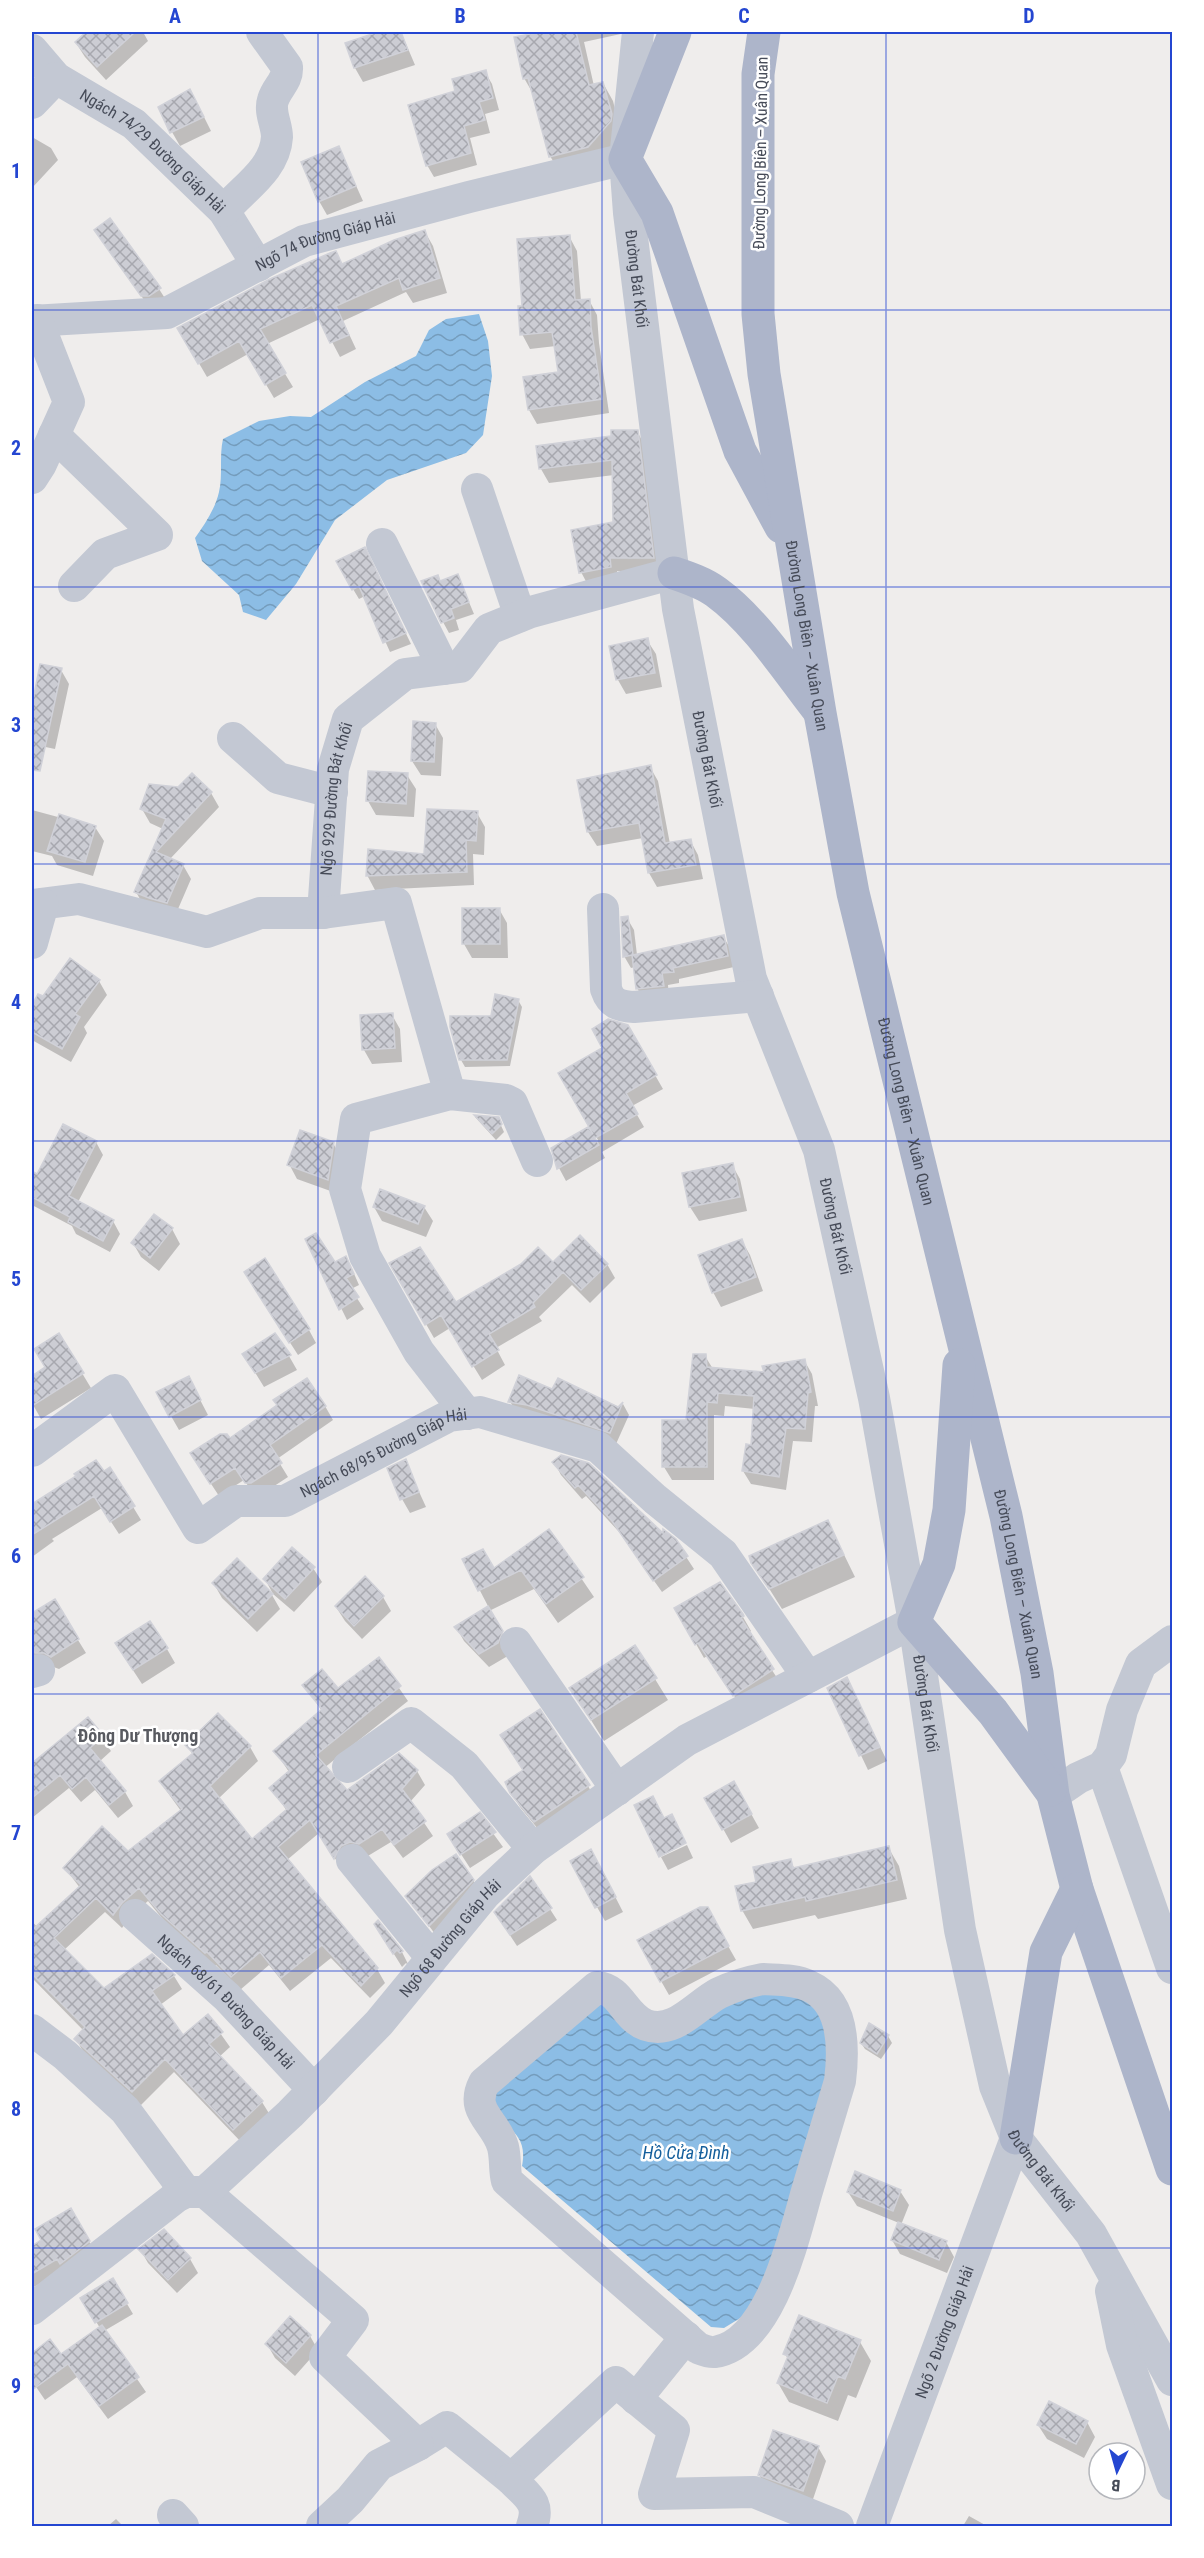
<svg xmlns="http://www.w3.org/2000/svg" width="1204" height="2558" viewBox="0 0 1204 2558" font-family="'Roboto Condensed',sans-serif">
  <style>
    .water { fill: url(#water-waves) }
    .shadow { fill: #0003 }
    .building { fill: url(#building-cross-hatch); stroke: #d0d1d8; stroke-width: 1.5 }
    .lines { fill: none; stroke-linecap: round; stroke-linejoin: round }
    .minor { stroke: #c3c8d3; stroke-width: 32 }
    .major { stroke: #adb5ca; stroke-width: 33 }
    .grid { fill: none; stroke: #2446d1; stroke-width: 1.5; stroke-opacity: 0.55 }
    .labels { text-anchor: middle; stroke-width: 5; stroke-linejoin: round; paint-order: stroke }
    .street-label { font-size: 16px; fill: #464b58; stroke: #fff }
    .neighbourhood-label { font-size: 18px; font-weight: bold; fill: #595b61; stroke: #fff }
    .water-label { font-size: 18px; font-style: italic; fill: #155f9c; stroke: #fff }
    .neatline { fill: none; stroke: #2446d1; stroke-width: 2 }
    .grid-label { font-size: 20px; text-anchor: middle; font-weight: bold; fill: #2446d1 }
  </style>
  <defs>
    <pattern id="water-waves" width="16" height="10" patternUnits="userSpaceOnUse" patternTransform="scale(1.5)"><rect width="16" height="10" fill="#8cbde5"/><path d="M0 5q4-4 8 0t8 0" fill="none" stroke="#749cbc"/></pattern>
    <pattern id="building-cross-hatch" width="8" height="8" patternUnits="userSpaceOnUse" patternTransform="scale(1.5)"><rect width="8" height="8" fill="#cccdd4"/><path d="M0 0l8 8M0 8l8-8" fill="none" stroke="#a7a8af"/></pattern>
  </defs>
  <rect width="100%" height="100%" fill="#efedec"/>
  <path class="water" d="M479,314L488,341L492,376L483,435L466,453L387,480L335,520L296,584L266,620L243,612L239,595L202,561L195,538C205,524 215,509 219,492C223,475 219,456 223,439L259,421L290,416L311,417L365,382L416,356L429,330L446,319Z
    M780,1986L819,2004L834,2063L774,2269L742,2317L724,2328L711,2327L522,2166C529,2130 502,2131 494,2106C492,2101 494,2093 495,2087L598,1999L628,2026Z"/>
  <path class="shadow" d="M89,32H143L148,41L106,80L85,57L76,43Z
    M383,32H401L415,65L363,82L355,68L347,44Z
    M545,32H630L584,42L594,86L603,83L613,101L621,133L598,165L561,174L550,156L535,97L524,78Z
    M485,72L492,84L499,110L485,114L490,133L470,138L477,165L434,177L427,165L457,92Z
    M198,105L211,131L180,146L172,132Z
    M32,137L51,148L58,160L32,188Z
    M339,148L363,201L327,215L319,201Z
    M96,230L159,289L168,303L151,310Z
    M425,232L433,246L447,293L413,303L406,292L343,321L356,349L340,357L320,319L267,344L293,387L274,398L248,354L207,377L179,329Z
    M569,236L577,251L581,301L589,300L597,315L599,343L609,413L537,424L529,410L560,373L556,346L530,349L522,334Z
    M637,431L645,446L661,571H617L618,581L589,587L581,572L614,523V475L549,483L541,469L613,438Z
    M370,559L411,644L390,652L365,596L359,599L353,589Z
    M458,576L474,614L456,620L459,630L449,633L443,622Z
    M647,640L656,654L662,687L626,694L618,680L611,647Z
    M41,666L61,670L69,684L55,749L36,745L32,738V712Z
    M435,724L443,738L441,776L421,775L412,761Z
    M650,767L658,781L670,844L690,840L698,855L703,879L657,887L649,873L643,838L597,846L588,832Z
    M407,775L416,789L414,817L376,815L368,801Z
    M211,793L219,807L170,859L183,865L191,879L175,916L144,906L136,892L163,829L150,823L142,809Z
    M32,810L95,827L104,841L93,876L57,865L52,856L32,851Z
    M477,813L485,827L484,855L473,854L474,885L375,890L367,875L426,855Z
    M499,909L507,923L508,958H472L464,944L463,910Z
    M627,918L634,930L637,955L723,936L730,948L734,967L679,979V983L668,985L669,998L644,1000L637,988L635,967L631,968L624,956Z
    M99,981L107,995L84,1027L87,1033L71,1062L32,1040V1008L39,996L43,998Z
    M518,1000L522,1007L510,1066L465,1067L461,1060L492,1017Z
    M392,1015L400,1029L402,1062L372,1064L364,1050Z
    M627,1026L663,1089L632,1106L644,1127L602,1152L605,1158L566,1181L559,1168L598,1140L560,1074L604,1048Z
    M475,1117L498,1119L504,1132L496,1140Z
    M96,1142L103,1155L78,1202L113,1221L120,1234L110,1252L76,1234L72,1226L32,1205V1173L38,1176Z
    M333,1143L341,1158L336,1193L297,1179L289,1164Z
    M732,1165L740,1179L747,1211L699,1221L690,1207Z
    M374,1207H424L433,1221L426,1237L382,1221Z
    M154,1216L172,1229L180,1244L159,1271L141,1257L133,1243Z
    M307,1239L335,1264L346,1258L352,1269L359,1285L351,1289L364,1309L347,1320Z
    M742,1241L750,1255L763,1291L721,1307L713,1292Z
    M391,1263L455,1304L522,1266L607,1264L615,1278L590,1303L572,1285L539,1317L542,1321L496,1348L505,1365L482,1380L450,1328L434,1338Z
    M253,1285L309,1330L316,1343L298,1355Z
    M59,1335L91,1388L41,1419L32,1403V1377L47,1368Z
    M289,1356L297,1370L264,1387L253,1369Z
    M705,1356L713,1369L765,1374L804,1360L812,1374L818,1406H815L812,1442L793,1441L786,1490L751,1484L743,1471L752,1447L755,1409L725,1406L724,1416L714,1415V1480H672L664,1467L688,1421Z
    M553,1391L618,1408L623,1404L629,1415L616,1444L516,1413L510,1401Z
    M196,1392L208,1415L179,1430L171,1416Z
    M325,1406L333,1420L277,1459L288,1477L259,1496H255L244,1480L219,1496L200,1467L229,1440Z
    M405,1461L426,1507L410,1513L402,1499Z
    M554,1462L665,1537L675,1540L694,1569L662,1592L620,1533L586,1496L582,1499L561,1475Z
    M110,1469L141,1520L119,1534L102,1508L52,1539L54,1541L32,1557V1505L78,1476L103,1473Z
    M828,1522L855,1577L782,1609L753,1563Z
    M549,1531L594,1597L558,1623L534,1589L489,1611L510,1647L506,1657L489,1667L464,1641L456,1627L489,1608L464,1560L494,1570Z
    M313,1568L322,1582L294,1612L273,1594L265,1579Z
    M365,1579L383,1597L391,1611L362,1639L345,1621L336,1607Z
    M214,1584L272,1595L280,1609L257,1632L222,1598Z
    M720,1584L743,1617L751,1631L748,1633L781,1684L743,1709L707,1656L704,1658L676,1609Z
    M54,1601L86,1653L59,1669L32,1659V1614Z
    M167,1649L175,1663L142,1684L125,1658Z
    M379,1659L408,1701L324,1768L346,1792L399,1755L417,1771L425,1785L410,1802L433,1836L403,1858L391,1842L343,1871L319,1833L287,1860L377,1969L385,1983L370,1998L331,1958L290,1991L269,1965L240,1990L216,1965L214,1967L170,1928L148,1901L130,1917L122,1928L105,1912L64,1950L104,1990L174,1976L182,1989L160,2005L183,2037L208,2016L230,2047L219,2057L262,2102L270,2115L242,2143L174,2072L141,2105L84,2053L76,2039L84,2031L34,1980L32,1982V1921L37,1927L80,1888L65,1868L128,1853L181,1811L160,1782L193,1755L187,1745L250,1747L258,1761L218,1799L252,1841L287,1811L271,1788L289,1772L275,1751L322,1711L304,1685L337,1690Z
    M655,1679L668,1700L604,1741L571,1688Z
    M829,1688L854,1693L887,1761L868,1770Z
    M88,1719L111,1751L99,1762L125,1792L133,1806L118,1818L95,1790L81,1802L69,1788L32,1818V1765Z
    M524,1771L588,1786L596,1800L543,1835L520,1807L511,1792Z
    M734,1783L759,1828L731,1843L706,1798Z
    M479,1814L503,1847L470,1868L457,1848Z
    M687,1845L693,1858L668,1870L661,1857Z
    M888,1847L899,1866L907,1899L818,1919L815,1915L753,1929L742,1910L758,1883L790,1861L795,1869Z
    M599,1865L623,1912L605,1921L597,1907Z
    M530,1878L557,1920L517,1946L502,1923Z
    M473,1880L478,1889L435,1934L407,1896Z
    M715,1923L736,1960L669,1995L661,1981Z
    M384,1938L402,1952L409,1966L406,1963L402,1967Z
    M888,2036L892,2043L881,2059L865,2049L861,2043Z
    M900,2191L909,2205L901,2225L946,2242L954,2257L947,2273L900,2254L892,2240L899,2223L857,2206L848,2192Z
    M70,2210L96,2253L32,2288V2248L43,2241Z
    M164,2231L190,2259L198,2273L177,2293L148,2263L140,2249Z
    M113,2280L133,2314L104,2331L146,2392L108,2419L77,2377L45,2400L32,2381V2354L50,2341L61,2357L100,2328L82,2299Z
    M290,2318L310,2336L318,2350L295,2376L275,2358L267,2344Z
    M860,2342L871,2361L856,2398L848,2395L838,2421L789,2402L778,2383L788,2359L785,2354Z
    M1087,2422L1095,2437L1084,2458L1047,2439L1038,2425Z
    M818,2447L826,2461L811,2505L767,2489L759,2475Z
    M969,2516L987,2526H963Z
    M116,2519L123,2526H108Z"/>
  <path class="building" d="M86,32H135L97,67L75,42Z
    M378,32H401L408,50L354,68L345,43Z
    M541,32H576L589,85L603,82L612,114L611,121L588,147L549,157L528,78L523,79L514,37Z
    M486,70L493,98L479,102L485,120L464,126L471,153L426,166L408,105L455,91L452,79Z
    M190,89L204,117L170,133L158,107Z
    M339,146L356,186L318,202L301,162Z
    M110,218L161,288L149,296H141L94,230Z
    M425,230L440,278L403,290L399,278L336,306L349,335L330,343L312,305L260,329L286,373L265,385L239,341L198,364L177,328L270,279L330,253L336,251L342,264L394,240Z
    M570,235L575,300L590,299L591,327L602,399L528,410L523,377L558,372L552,332L520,335L518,306H522L517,239Z
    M611,430H638L654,558H610L611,567L579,573L571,530L613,522L612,460L539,469L536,446L611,436Z
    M365,547L406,633L383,643L359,586L352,590L336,561Z
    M458,574L469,602L451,609L454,618L441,623L421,581L438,575L440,581Z
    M648,638L655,673L616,680L609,646Z
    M40,664L62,668L40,771L32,770V705Z
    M413,721L436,723L434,762L411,761Z
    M651,765L665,843L691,839L696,865L648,873L639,823L587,832L577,780Z
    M368,771L408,773L406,804L366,801Z
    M192,773L212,792L156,852L184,864L167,903L149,898L134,892L166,819L140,809L149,784L178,787Z
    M427,809L478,811L476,841L466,840L467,872L366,876L368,849L424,854Z
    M59,814L96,826L85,862L47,851Z
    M462,908H500V944H462Z
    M628,916L633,955L724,935L728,956L673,968L674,972L662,973L664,986L636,989L632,955L623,957L621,917Z
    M70,958L100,980L75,1014L80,1017L62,1049L32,1032V1005L38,994L43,996Z
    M495,994L519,999L507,1060H459L450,1027V1016H491Z
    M393,1013L395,1048L362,1050L360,1015Z
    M608,1019L628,1025L657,1075L626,1093L638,1114L595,1138L599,1145L557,1169L551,1148L588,1127L593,1134L558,1073L602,1048L592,1029Z
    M474,1115L499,1117L502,1124L492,1134Z
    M63,1124L97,1141L69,1196L114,1220L103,1241L68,1222L70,1217L32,1197V1171L37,1174Z
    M300,1130L334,1142L328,1180L287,1165Z
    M733,1163L740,1197L689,1207L682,1173Z
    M380,1189L425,1206L418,1224L373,1207Z
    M154,1214L173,1228L150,1258L131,1243Z
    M316,1233L335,1262L346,1256L354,1274L346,1278L359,1297L339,1310L305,1239Z
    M580,1235L608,1264L581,1290L563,1272L533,1303L535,1307L489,1334L499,1350L472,1367L441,1315L425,1325L389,1263L420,1247L456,1302L521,1264L538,1247L553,1262Z
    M742,1239L756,1277L712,1293L698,1255Z
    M265,1258L310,1329L289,1343L244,1272Z
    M59,1333L84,1373L32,1406V1376L45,1367L34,1349Z
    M275,1333L291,1355L255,1373L242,1354Z
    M693,1354H706L707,1367L764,1372L762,1366L805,1359L811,1392L808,1393L805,1429L786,1428L779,1477L742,1471L746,1444L751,1445L754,1396L718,1393L717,1403L707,1402V1467H662V1420H686Z
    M519,1375L552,1389L558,1378L618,1407L623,1402L610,1433L527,1405L508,1402Z
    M189,1376L201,1400L169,1417L156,1392Z
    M307,1378L326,1406L270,1445L282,1463L251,1483H245L235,1468L210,1484L190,1453L220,1434H227L230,1438L277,1405L273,1400Z
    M561,1455L589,1463L663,1533V1529L676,1539L688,1556L653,1581L612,1521L578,1485L575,1488L552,1462Z
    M406,1459L419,1492L400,1500L387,1468Z
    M96,1460L104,1471L110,1467L135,1506L110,1522L94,1496L32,1535V1504L76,1476L74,1474Z
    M828,1520L844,1555L769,1589L751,1563L749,1556Z
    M549,1529L584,1577L546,1604L521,1570L478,1591L462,1559L483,1549L494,1568Z
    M292,1547L315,1567L285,1599L263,1579Z
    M237,1558L273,1594L248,1619L212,1583Z
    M365,1576L384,1596L354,1626L335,1606Z
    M720,1582L743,1614L744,1616L741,1618L774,1669L733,1696L698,1643L695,1645L674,1608Z
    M55,1599L79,1639L51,1657L44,1653H35L32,1646V1613Z
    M488,1606L503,1631L498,1643L479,1654L454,1627Z
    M150,1621L168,1648L133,1670L115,1643Z
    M635,1645L657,1678L591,1720L569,1688Z
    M379,1657L401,1686L316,1755L347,1790L399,1753L418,1770L402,1789L426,1821L394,1845L382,1829L359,1844L350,1842L341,1846L334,1859L310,1820L278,1847L378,1968L361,1986L322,1945L281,1978L260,1952L231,1977L207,1952L205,1953L161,1914L139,1888L122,1903L113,1915L96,1898L54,1938L104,1988L152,1954L175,1975L152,1991L183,2035L208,2014L223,2032L209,2044L263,2101L233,2130L165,2059L132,2092L74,2039L85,2027L32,1974V1930L81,1885L63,1868L102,1826L128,1851L182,1809L159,1781L193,1753L185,1745L218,1713L251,1746L210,1786L252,1839L287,1809L269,1788L290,1770L273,1751L322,1709L302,1685L322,1669L338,1688Z
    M847,1677L880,1747L859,1756L827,1688Z
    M540,1709L590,1785L534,1822L510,1793L505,1782L523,1770L500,1735Z
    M88,1717L104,1736L90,1748L126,1791L109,1805L86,1777L72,1789L60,1775L32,1798V1763Z
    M734,1781L752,1814L722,1830L704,1798Z
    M653,1796L664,1818L672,1814L686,1843L659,1857L634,1805Z
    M480,1812L496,1832L460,1855L447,1834Z
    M889,1846L897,1880L806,1901L805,1897L741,1911L735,1886L756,1882L753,1867L791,1859L793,1868Z
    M591,1849L616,1897L595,1908L570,1861Z
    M456,1854L474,1880L429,1926L405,1896L432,1870Z
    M530,1876L552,1908L510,1935L494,1912Z
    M700,1907H708L729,1946L660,1982L637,1940Z
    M378,1920L403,1951L400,1953L397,1950L393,1954L374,1924Z
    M869,2023L889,2035L877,2054L860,2043Z
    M855,2171L901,2190L893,2211L847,2192Z
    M71,2208L90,2241L60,2264L57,2259L32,2274V2246L41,2240L35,2229Z
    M898,2222L947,2241L939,2260L891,2240Z
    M164,2229L191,2258L168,2280L138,2249Z
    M113,2278L128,2303L95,2323L80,2298Z
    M799,2315L861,2340L845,2379L838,2376L827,2403L777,2383L788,2356L783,2354Z
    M290,2316L311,2335L286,2363L265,2344Z
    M102,2325L139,2377L99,2406L68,2364L32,2390V2353L50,2339L61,2354Z
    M1049,2401L1088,2421L1076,2444L1037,2425Z
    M773,2430L819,2446L803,2491L758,2475Z"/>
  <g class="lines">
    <g class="minor">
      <path id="s1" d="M638,32L625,159L629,213L678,609L751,979L819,1150L874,1398L914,1622L960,1930L995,2086L1016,2138L1091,2234L1172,2380"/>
      <path id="s2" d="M32,50L56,78L134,124L224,211L258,266"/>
      <path d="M32,103L56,78"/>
      <path d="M224,211C243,188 275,170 277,137C277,125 269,112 273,100C277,87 288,81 287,67L262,32"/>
      <path id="s3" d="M32,321L167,313L304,241L469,197L625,159"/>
      <path d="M54,435L157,535L105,554L74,586"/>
      <path d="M32,478L41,464L69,402L37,320"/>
      <path d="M477,489L520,616"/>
      <path d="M382,544L444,669"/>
      <path d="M233,738L278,778L332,792"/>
      <path id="s4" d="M32,905L79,899L207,932L260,913H323L333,769L348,719L405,674L460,667L489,629L531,612L674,573"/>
      <path d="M603,909L606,989C611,1004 619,1006 634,1007L758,996"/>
      <path d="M323,913L396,903L450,1094"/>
      <path d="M32,943L43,904"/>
      <path d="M467,1414L419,1352L365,1256L345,1189L356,1119L450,1094L506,1100L512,1103L537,1161"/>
      <path id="s5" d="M32,1451L115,1390L198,1528L236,1501H285L449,1416L480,1412L598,1447L655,1499L723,1554L808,1677"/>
      <path d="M516,1643L617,1790"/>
      <path d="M32,1672L39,1670"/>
      <path d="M348,1767L411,1723L464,1765L533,1849"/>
      <path d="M1102,1767L1172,1968"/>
      <path d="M1053,1795L1078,1778L1102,1767L1111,1755L1122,1710L1141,1664L1172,1641"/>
      <path d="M352,1860L432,1958"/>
      <path id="s6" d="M135,1915L227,1997L314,2090"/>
      <path d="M763,1979C778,1980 795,1979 809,1986C845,2002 844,2049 840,2081C829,2118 818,2155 807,2191C794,2236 771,2343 715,2352C710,2353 703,2350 698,2348L507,2181C504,2170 506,2159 503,2147C496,2121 469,2112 484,2083L597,1987C621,1989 624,2017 646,2025C675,2035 696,2005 719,1993C734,1986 747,1982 763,1979Z"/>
      <path d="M32,2030L65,2055L125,2110L186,2192"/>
      <path d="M205,2192L353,2320L325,2357L418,2445L447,2427L511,2479L616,2382L674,2430L654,2494L754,2492L838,2526"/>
      <path d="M1111,2291L1122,2345L1172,2484"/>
      <path id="s7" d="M32,2309L176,2197L186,2192H205L290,2114L379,2023L485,1894L533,1849L687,1740L914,1622"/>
      <path d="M636,2399L686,2337"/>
      <path d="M511,2479C527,2496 541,2502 532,2526"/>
      <path d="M173,2515L183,2526"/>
      <path d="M322,2526L350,2500L379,2465L418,2445"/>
      <path id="s8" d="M872,2526L1016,2138"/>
    </g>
    <g class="major">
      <path d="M675,32L625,159L657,213L740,451L781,527"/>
      <path id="s9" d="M764,32L758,74V314L764,374L820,713L853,893L1006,1516L1037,1673L1053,1795L1077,1889L1172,2169"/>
      <path d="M674,573C689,578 704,583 716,592C756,621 789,673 819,711"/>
      <path d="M959,1365L949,1510L939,1564L914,1622L993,1712L1050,1790"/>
      <path d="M1016,2138L1046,1952L1077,1889"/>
    </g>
  </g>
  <path class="grid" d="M318,32V2526M602,32V2526M886,32V2526M32,310H1172M32,587H1172M32,864H1172M32,1141H1172M32,1417H1172M32,1694H1172M32,1971H1172M32,2248H1172"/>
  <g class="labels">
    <g class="street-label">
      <text dy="6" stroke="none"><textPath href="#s2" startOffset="159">Ngách 74/29 Đường Giáp Hải</textPath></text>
      <text transform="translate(760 153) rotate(-89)" y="6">Đường Long Biên – Xuân Quan</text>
      <text dy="6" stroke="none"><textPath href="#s3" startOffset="310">Ngõ 74 Đường Giáp Hải</textPath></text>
      <text dy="6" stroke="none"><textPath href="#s1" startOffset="248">Đường Bát Khối</textPath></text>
      <text dy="6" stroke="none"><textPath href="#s9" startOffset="608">Đường Long Biên – Xuân Quan</textPath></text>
      <text dy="6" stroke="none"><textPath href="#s1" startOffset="734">Đường Bát Khối</textPath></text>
      <text dy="6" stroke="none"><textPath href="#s4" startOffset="414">Ngõ 929 Đường Bát Khối</textPath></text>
      <text dy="6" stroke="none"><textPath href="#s9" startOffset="1094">Đường Long Biên – Xuân Quan</textPath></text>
      <text dy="6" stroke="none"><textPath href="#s1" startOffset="1220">Đường Bát Khối</textPath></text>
      <text dy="6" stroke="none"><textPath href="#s5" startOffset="470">Ngách 68/95 Đường Giáp Hải</textPath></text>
      <text dy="6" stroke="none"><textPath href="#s9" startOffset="1580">Đường Long Biên – Xuân Quan</textPath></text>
      <text dy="6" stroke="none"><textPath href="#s1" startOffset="1706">Đường Bát Khối</textPath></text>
      <text dy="6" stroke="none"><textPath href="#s7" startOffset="566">Ngõ 68 Đường Giáp Hải</textPath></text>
      <text dy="6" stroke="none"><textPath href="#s6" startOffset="126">Ngách 68/61 Đường Giáp Hải</textPath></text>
      <text dy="6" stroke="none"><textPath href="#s1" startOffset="2192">Đường Bát Khối</textPath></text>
      <text dy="6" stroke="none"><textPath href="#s8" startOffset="207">Ngõ 2 Đường Giáp Hải</textPath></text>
    </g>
    <g class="neighbourhood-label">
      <text x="138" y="1742">Đông Dư Thượng</text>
    </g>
    <g class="water-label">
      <text x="686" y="2159">Hồ Cửa Đình</text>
    </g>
  </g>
  <rect width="1204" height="2558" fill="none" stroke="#ffffff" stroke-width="66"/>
  <g transform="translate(1117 2471) rotate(185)"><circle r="28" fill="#ffffff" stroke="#b5b7bc" stroke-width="1.5"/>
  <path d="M0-4.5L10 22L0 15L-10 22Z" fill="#2446d1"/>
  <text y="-9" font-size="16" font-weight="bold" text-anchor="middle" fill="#464b58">B</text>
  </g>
  <rect x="33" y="33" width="1138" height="2492" class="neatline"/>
  <g class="grid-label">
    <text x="175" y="23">A</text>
    <text x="460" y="23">B</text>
    <text x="744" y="23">C</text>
    <text x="1029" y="23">D</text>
    <text x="16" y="178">1</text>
    <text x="16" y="455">2</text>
    <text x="16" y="732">3</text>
    <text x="16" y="1009">4</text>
    <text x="16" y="1286">5</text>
    <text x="16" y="1563">6</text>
    <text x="16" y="1840">7</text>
    <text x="16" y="2116">8</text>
    <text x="16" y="2393">9</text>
  </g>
</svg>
